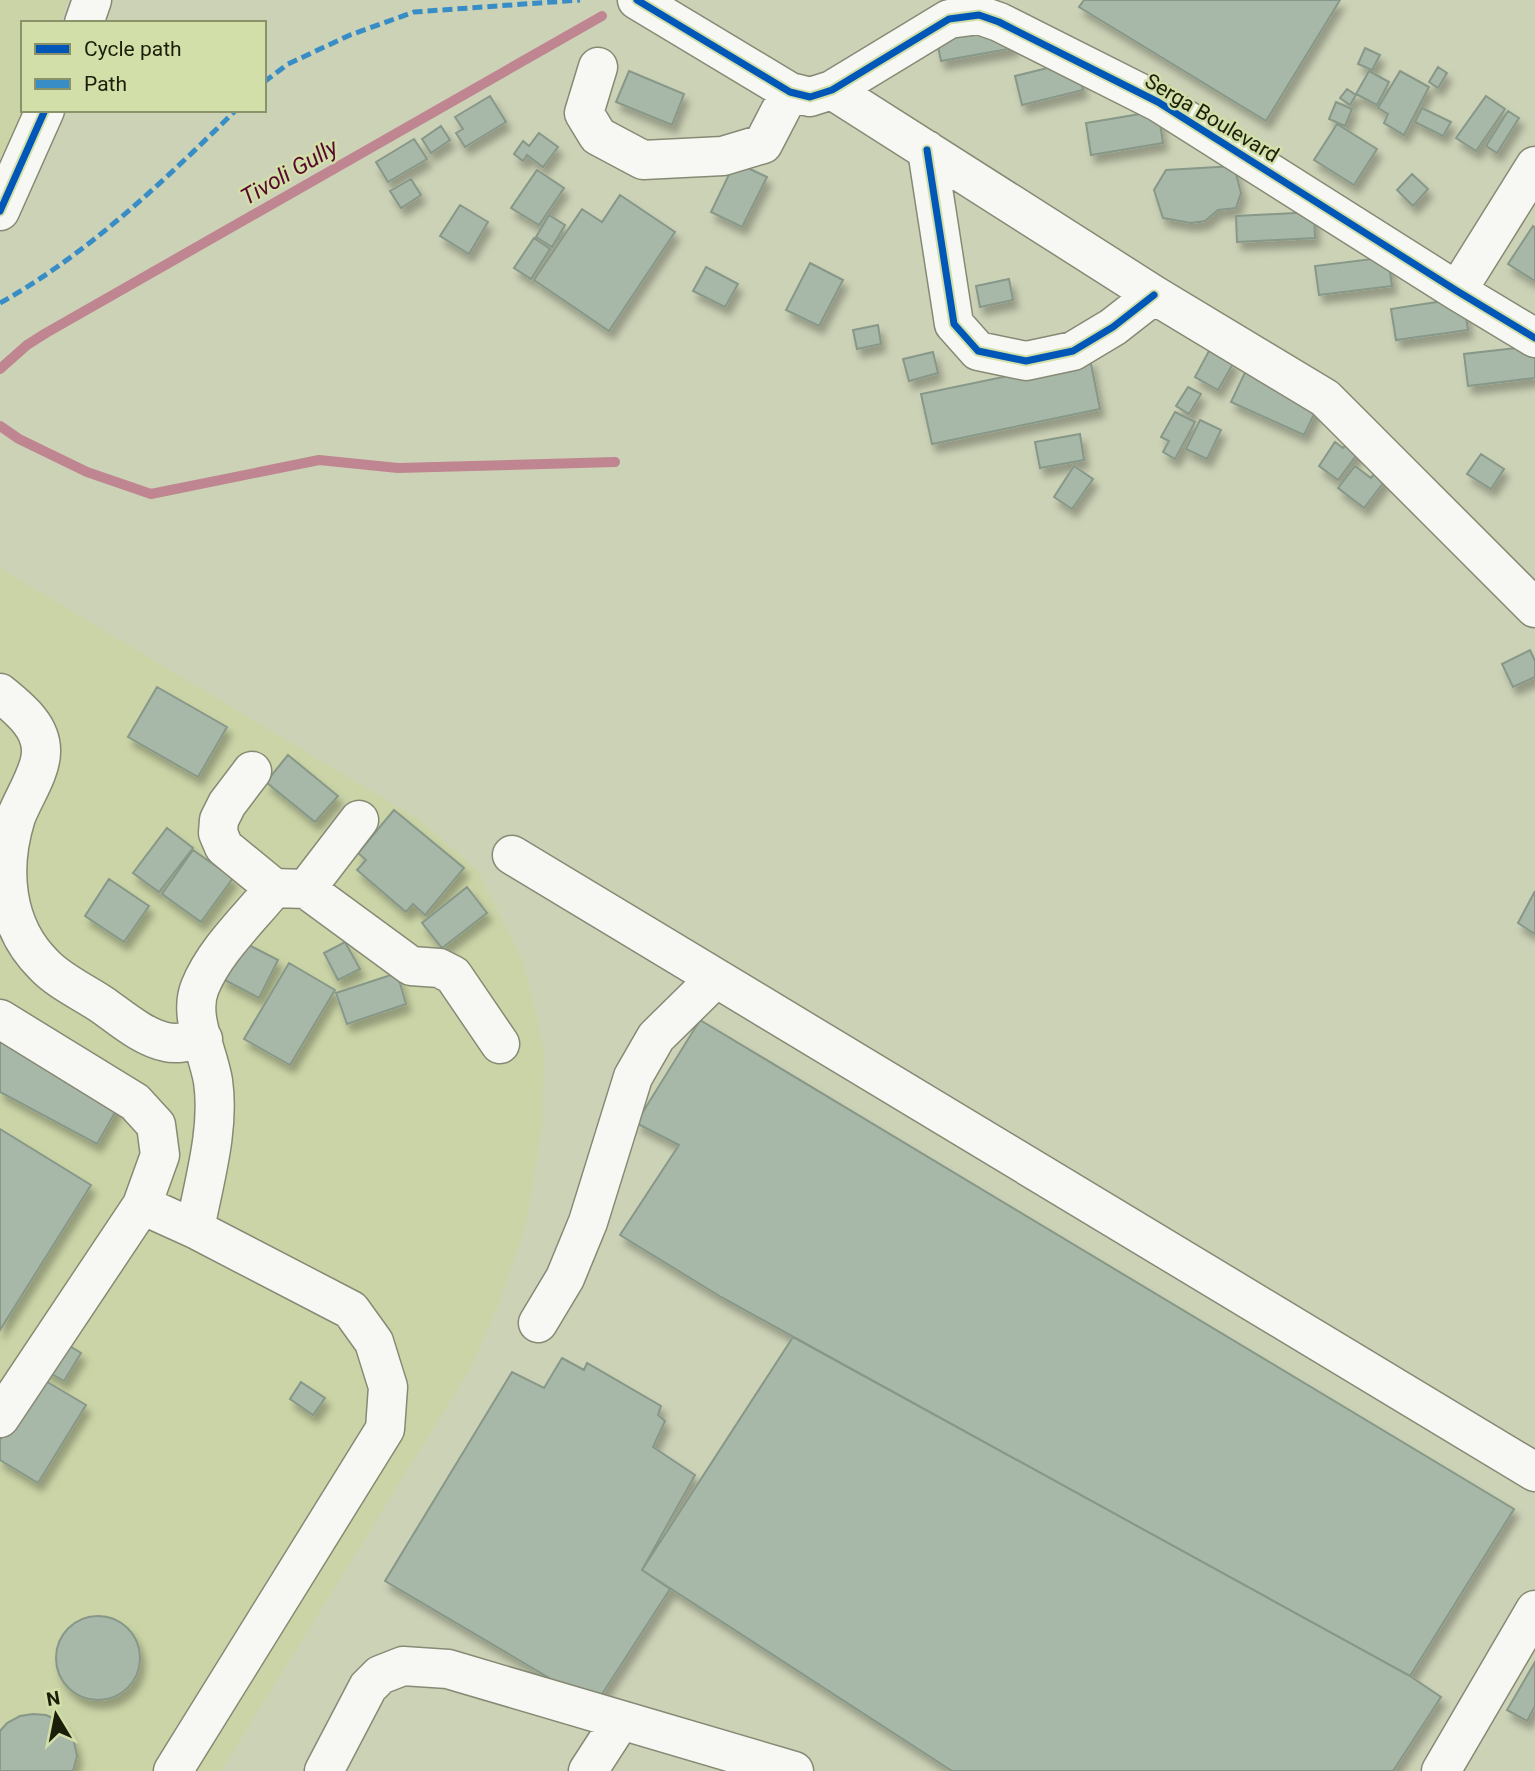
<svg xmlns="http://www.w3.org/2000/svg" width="1535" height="1771" viewBox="0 0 1535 1771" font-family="Roboto,sans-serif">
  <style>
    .built { fill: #cad4a6 }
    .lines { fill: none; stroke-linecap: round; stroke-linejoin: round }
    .stream { stroke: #bf8692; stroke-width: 10 }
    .building { fill: #a8b8a8; stroke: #879788; stroke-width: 2; filter: url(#shadow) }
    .minor-casing { stroke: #868a74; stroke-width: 41 }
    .minor { stroke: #f7f8f4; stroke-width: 38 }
    .quiet { stroke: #388dc6; stroke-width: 5; stroke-dasharray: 10 5; stroke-linecap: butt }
    .cycleway-casing { stroke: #d2dfa9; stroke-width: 11 }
    .cycleway { stroke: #0057b8; stroke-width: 7 }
    .labels { text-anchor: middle; stroke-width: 5; stroke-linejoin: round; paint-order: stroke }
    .street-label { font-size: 21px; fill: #1b1f0a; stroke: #d2dfa9 }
    .water-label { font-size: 23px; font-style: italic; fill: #57082d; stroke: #d2dfa9 }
  </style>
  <defs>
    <filter id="shadow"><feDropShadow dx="4.5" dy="8" stdDeviation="3.5" flood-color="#0004"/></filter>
  </defs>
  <rect width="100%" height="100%" fill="#ccd2b6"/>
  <path class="built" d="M0,0H68L60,23H23V110H26L19,128L0,158Z
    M0,568L421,821L479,872L523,961L544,1049L542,1128L526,1224L498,1306L470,1369L221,1771H0Z"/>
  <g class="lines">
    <path class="stream" d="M0,369L27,345L46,333L602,16
      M0,426L19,439L87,472L151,494L319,460L398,468L615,462"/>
  </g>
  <path class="building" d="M1084,0H1340L1266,121L1079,7Z
    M935,31H1011L1014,48L941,61Z
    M1365,48L1380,55L1372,70L1358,64Z
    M1076,61L1083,90L1022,105L1015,76Z
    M1438,67L1447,73L1438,88L1429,82Z
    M629,71L684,94L672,125L616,102Z
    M1369,71L1389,82L1377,105L1356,94Z
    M1400,71L1429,87L1404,135L1384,123L1388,114L1378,108Z
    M1347,89L1356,95L1350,105L1340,98Z
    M490,96L506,122L465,147L456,133L463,129L455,117Z
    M1486,96L1505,109L1476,151L1456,138Z
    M1336,102L1352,109L1345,126L1329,119Z
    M1422,108L1451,122L1443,136L1415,122Z
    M1158,111L1163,143L1091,155L1086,123Z
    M1508,111L1519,118L1497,153L1486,146Z
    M1337,124L1377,149L1354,185L1314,160Z
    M441,126L450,140L431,153L422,139Z
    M539,133L558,147L543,167L527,155L523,161L514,154L523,141L529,146Z
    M414,139L427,159L388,182L376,162Z
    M735,162L767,177L742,227L711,212Z
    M1234,166L1241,193L1236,208L1218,210L1205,221L1191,223L1163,218L1154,190L1166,170Z
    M537,170L564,188L539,225L511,208Z
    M1412,174L1428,189L1413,206L1397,190Z
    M411,179L421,195L401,208L390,191Z
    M620,195L675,232L609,331L534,280L582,209L602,222Z
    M460,205L488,222L469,254L440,236Z
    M1314,212L1315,238L1237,242L1236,216Z
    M549,215L565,225L552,247L536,237Z
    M1533,226L1535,228V281L1508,264Z
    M534,238L550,249L531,279L514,268Z
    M1388,257L1392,286L1319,295L1315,266Z
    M810,263L843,280L819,326L786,310Z
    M706,267L738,284L725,307L693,291Z
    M1009,279L1013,300L980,307L976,286Z
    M1463,298L1468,330L1396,340L1391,309Z
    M878,325L881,344L857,349L853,330Z
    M1535,346V378L1468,386L1464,354Z
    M1210,349L1234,362L1218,390L1195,377Z
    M933,352L938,373L909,381L903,359Z
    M1090,359L1100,409L932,444L921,394Z
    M1248,366L1321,400L1304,435L1231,402Z
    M1188,387L1201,394L1189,414L1176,406Z
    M1175,412L1195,422L1175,459L1163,452L1169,441L1161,437Z
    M1200,420L1221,430L1207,459L1186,449Z
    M1080,434L1084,460L1040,468L1035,442Z
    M1335,442L1343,448L1349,442L1361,449L1338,480L1319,466Z
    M1481,454L1504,469L1491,489L1467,474Z
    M1074,466L1093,479L1072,509L1054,497Z
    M1355,466L1371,478L1376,471L1387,478L1364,508L1338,488Z
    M1530,650L1535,661V677L1513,687L1502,664Z
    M157,687L227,727L198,777L128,737Z
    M288,755L338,796L315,822L266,782Z
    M394,810L464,868L425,915L413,904L406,912L357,870L366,860L358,853Z
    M167,828L193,848L159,892L133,873Z
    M193,850L233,878L201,922L162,894Z
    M109,879L149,906L124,942L85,916Z
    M467,887L487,913L442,948L422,923Z
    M1535,891V934L1518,923Z
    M241,941L278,960L259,998L221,978Z
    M345,942L360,969L338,980L324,953Z
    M289,963L335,990L290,1065L244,1039Z
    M397,973L406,1004L347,1024L336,993Z
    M700,1020L1514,1509L1410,1676L721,1297L620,1235L679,1145L636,1123Z
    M0,1038L122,1100L97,1144L0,1092Z
    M0,1129L91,1185L0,1330Z
    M793,1337L1410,1676L1441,1697L1393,1771H952L642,1570Z
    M60,1340L81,1353L64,1381L43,1369Z
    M562,1358L584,1370L587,1363L661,1406L658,1415L665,1421L653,1447L695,1475L642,1570L670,1589L595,1705L385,1581L512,1372L544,1388Z
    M39,1377L86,1405L38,1483L0,1460V1440Z
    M301,1382L325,1398L313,1415L290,1399Z
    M56 1658a42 42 0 1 1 84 0a42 42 0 1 1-84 0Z
    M1535,1662V1706L1527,1721L1507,1710Z
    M33,1714L46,1715L59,1721L68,1731L74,1742L77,1756L73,1771H0V1731L7,1723L20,1716Z"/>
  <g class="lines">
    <defs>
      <path id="minor" d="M637,0L790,92L810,97L832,90L949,19L979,15L999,22L1158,102L1457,291L1535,338
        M84,23L92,0
        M598,67L584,113L598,136L643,160L723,156L763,144L790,92
        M832,90L1154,295L1325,398L1535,608
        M927,150L954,324L978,351L1026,361L1073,351L1113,327L1154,295
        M0,211L45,110
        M1457,291L1535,166
        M0,693C18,708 42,726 41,752C41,772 23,798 16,817C0,868 4,926 44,965C59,981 83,992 101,1004C120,1017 142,1037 166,1042C178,1045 191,1041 203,1039
        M252,771L227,804L219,820L218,833L224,847L274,888L306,889L359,820
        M512,855L1535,1472
        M306,889L411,966L439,968L453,975L500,1044
        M0,1019L135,1102L156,1125L160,1155L142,1205L0,1418
        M142,1205L195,1229L351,1310L374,1342L388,1387L385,1429L173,1771
        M195,1229C204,1181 220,1129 213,1081C208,1051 188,1016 200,987C215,950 249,919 274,888
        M538,1323L565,1278L588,1222L633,1077L656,1037L716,978
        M324,1771L368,1687L380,1675L403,1666L448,1669L794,1771
        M588,1771L621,1720
        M1441,1771L1535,1610"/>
    </defs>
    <use href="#minor" class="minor-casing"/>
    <use href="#minor" class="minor"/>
    <path class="quiet" d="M264,82L288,64L350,35L414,12L580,0
      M0,303C88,254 165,180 236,110"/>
    <defs>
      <path id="cycleway" d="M637,0L790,92L810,97L832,90L949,19L979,15L999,22L1158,102L1457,291L1535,338
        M927,150L954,324L978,351L1026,361L1073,351L1113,327L1154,295
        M0,211L45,110"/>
    </defs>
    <use href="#cycleway" class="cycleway-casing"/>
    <use href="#cycleway" class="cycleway"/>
  </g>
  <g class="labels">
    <g class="street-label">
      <text transform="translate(1212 118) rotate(31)" y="7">Serga Boulevard</text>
    </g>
    <g class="water-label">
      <text transform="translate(289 172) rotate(-30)" y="8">Tivoli Gully</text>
    </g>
  </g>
  <rect x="21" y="21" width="245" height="91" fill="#d2dfa9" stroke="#899269" stroke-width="2"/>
  <rect x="35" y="44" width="35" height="10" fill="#0057b8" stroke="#899269" stroke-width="2"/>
  <text x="84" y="56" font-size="21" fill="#1b1f0a">Cycle path</text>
  <rect x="35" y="79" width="35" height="10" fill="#388dc6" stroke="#899269" stroke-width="2"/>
  <text x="84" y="91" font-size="21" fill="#1b1f0a">Path</text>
  <g transform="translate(56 1715) rotate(350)" stroke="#d2dfa9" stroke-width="5" paint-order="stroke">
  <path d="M0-5L12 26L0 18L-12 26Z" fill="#1b1f0a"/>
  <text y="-10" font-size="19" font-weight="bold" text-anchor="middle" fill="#1b1f0a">N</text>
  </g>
</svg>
